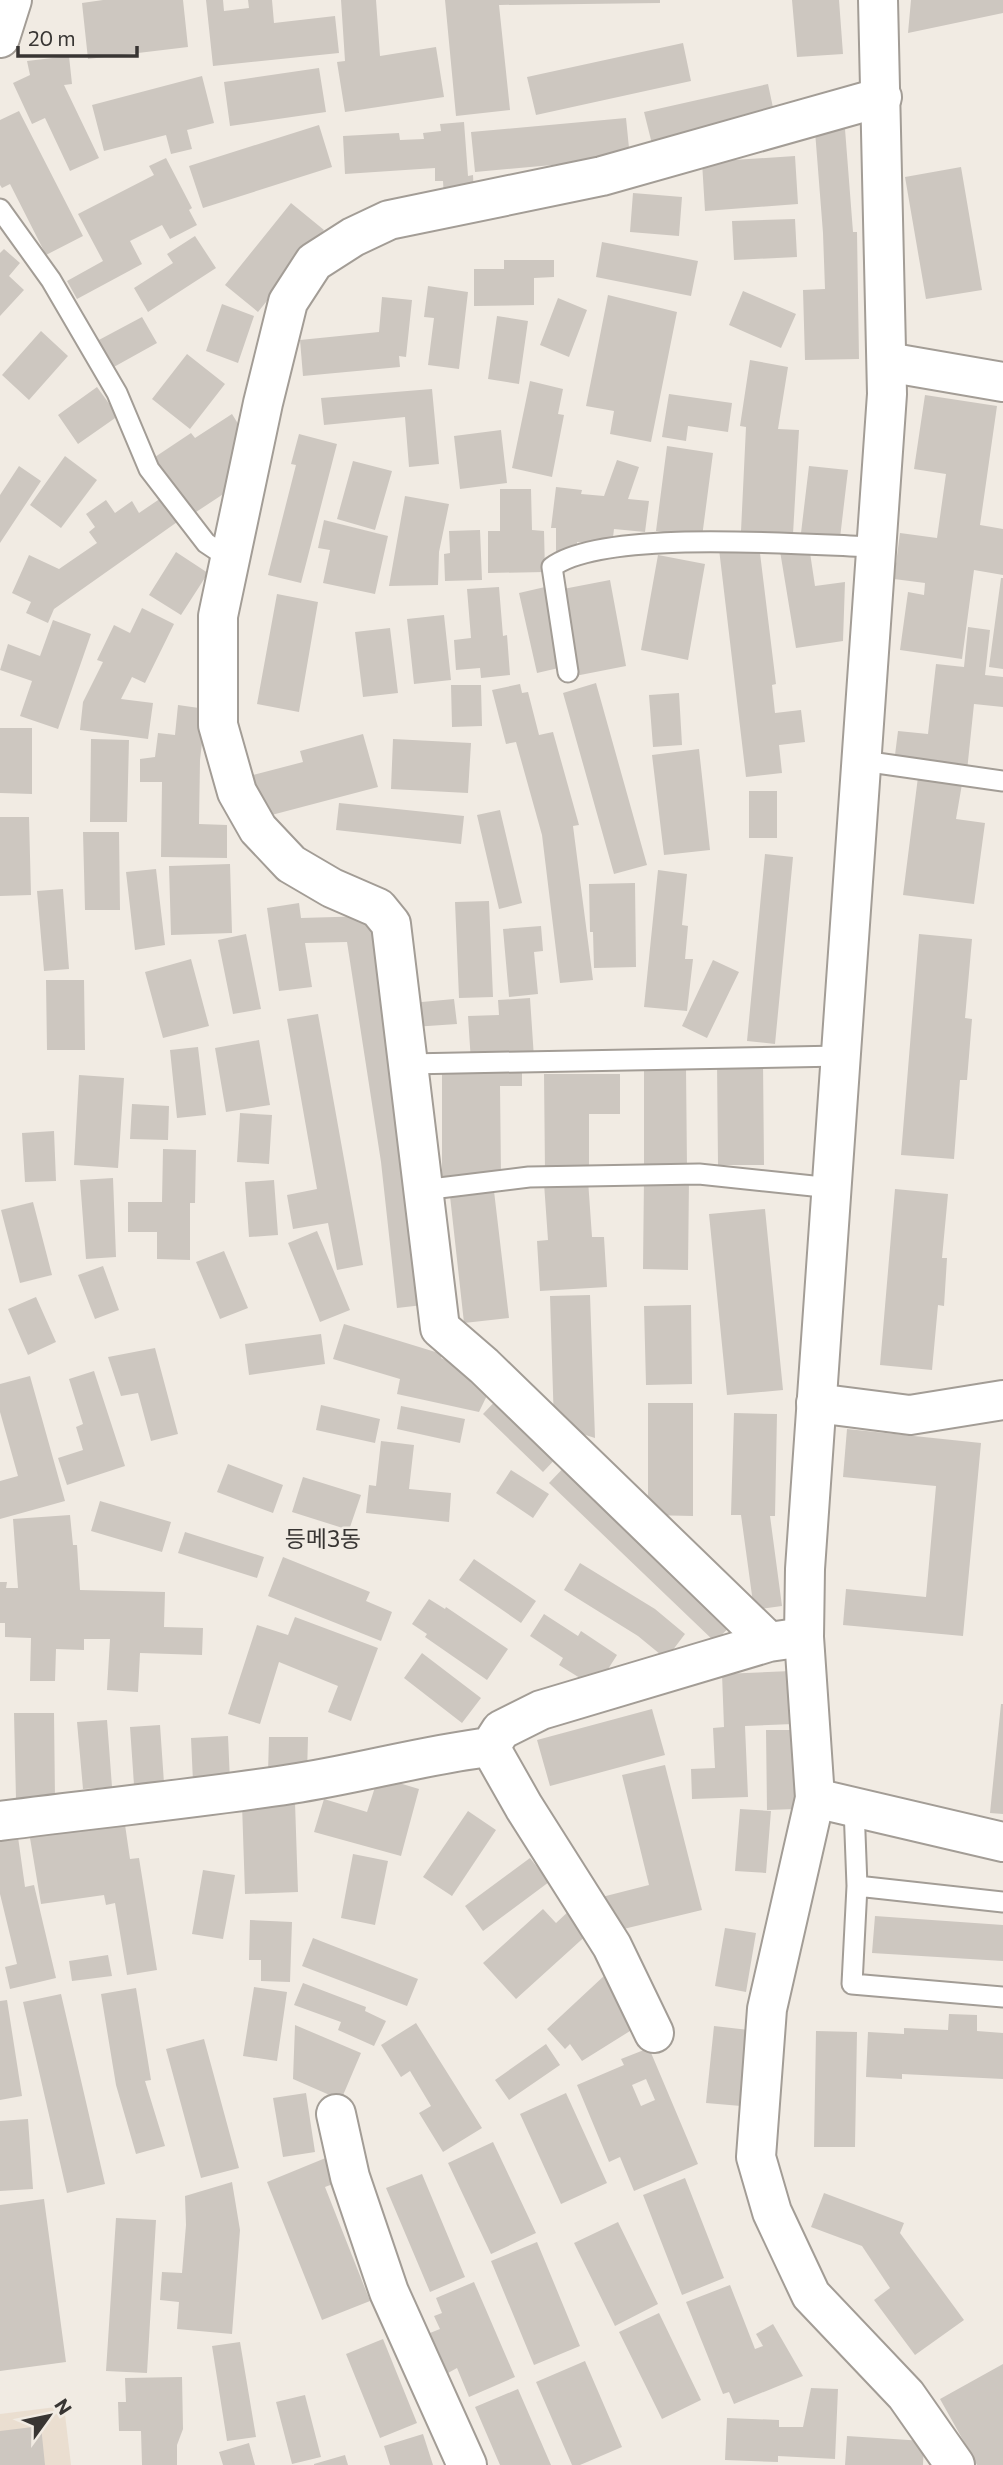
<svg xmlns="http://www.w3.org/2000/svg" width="1003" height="2465" viewBox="0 0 1003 2465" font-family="Commissioner,'Noto Sans KR',sans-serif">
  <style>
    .built { fill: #eaded0 }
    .building { fill: #cdc7c0; fill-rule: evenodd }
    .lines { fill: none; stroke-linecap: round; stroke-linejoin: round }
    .service-casing { stroke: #a39d96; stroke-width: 23 }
    .minor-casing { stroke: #a39d96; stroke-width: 42 }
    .tertiary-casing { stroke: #a39d96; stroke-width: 42 }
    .service { stroke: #fff; stroke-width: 19 }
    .minor { stroke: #fff; stroke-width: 38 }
    .tertiary { stroke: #fff; stroke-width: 38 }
    .labels { text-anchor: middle; stroke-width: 5; stroke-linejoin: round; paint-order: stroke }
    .quarter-label { font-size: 23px; fill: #383533; stroke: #f1ebe3 }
  </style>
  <rect width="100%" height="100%" fill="#f1ebe3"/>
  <path class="built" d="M64,2406L71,2465H0V2414Z"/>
  <path class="building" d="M103,0H183L188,47L88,59L82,3Z
    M206,0H223L224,11L249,8L248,0H272L274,23L335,16L339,53L213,66Z
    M341,0H376L380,56L436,47L444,97L345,112L337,62L345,61Z
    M445,0H660V3L499,5L510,110L456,116Z
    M792,0H839L843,54L797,57Z
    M911,0H1003V13L908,33Z
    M683,43L691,81L536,115L527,77Z
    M69,56L72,84L64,85L99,158L70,171L45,118L32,124L13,83L30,75L27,61Z
    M319,68L326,112L230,126L224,82Z
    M202,76L214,123L187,130L192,149L171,154L166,135L104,151L92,105Z
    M768,84L775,117L652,144L644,112Z
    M19,111L83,236L46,255L10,184L2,188L0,185V120Z
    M626,118L630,158L475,172L471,132Z
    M464,122L468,176L473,175L474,195L444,197L443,181H435V168L345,174L343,136L399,133L400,140L424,139L423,133L441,131L440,124Z
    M319,125L332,167L203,208L189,166Z
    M845,129L853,232H857L859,359L805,360L803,290L825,289L823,233L815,131Z
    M795,156L798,204L705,211L702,162Z
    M166,158L192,208L189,210L197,225L170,239L162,225L130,241L142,264L77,299L67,281L103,261L78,214L154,175L149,166Z
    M961,167L982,290L926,299L905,177Z
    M633,193L682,197L679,236L630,232Z
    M291,203L324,230L258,312L225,285Z
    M795,219L797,257L734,260L732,221Z
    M195,236L216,268L148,312L134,288L173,263L167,254Z
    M602,242L698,261L691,296L596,277Z
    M4,249L20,263L9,276L24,290L0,316V253Z
    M504,260H554V277L534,278V305L474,306V269H504Z
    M428,286L468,292L459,369L428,365L434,318L424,317Z
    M743,291L796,314L781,348L729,325Z
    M608,295L677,312L651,442L610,434L614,411L586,406Z
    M382,297L412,300L406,357L399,356L400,367L303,376L300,340L379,332Z
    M558,298L587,310L569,357L540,345Z
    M222,304L254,316L238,363L206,351Z
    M497,316L528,321L519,384L488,379Z
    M142,317L157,343L112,368L97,341Z
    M41,331L68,356L29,400L2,375Z
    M187,354L225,384L190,429L152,399Z
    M750,360L788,367L778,429L799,430L793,534L741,531L746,427L740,426Z
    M530,381L563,389L558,414L564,415L552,477L512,468Z
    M97,387L118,416L78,444L58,415Z
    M432,389L439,464L409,467L405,417L324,425L321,398Z
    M669,394L732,403L728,432L688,426L686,441L662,437Z
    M925,395L997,406L980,525L1003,529V575L974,570L962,659L900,650L908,592L924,595L925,583L894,579L900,533L937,538L946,474L914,469Z
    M232,414L245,435L234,487L190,516L152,459L191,433L195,438Z
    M501,430L507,483L460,489L454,436Z
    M299,434L337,444L301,583L268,575L296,465L291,464Z
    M667,446L713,453L702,537L656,531Z
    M65,456L97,480L61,528L30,505Z
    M617,460L639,467L628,499L649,501L645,532L614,529L612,546L577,542V552H556V528H551L556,487L582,490L581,494L604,496Z
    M353,461L392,471L375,530L337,519Z
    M19,466L41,481L0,543V495Z
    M809,466L848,470L840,538L801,533Z
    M500,489H531L532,530L544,531L545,572L488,573V531H500Z
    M164,496L180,520L54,609L48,623L26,613L31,602L12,593L29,555L59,569L97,543L89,532L95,527L86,514L106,500L115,513L132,501L139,513Z
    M405,496L449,504L439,552L438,585L389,586Z
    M324,520L388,536L375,594L323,583L330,550L318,548Z
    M480,530L482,580L445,581L444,554L450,553L449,531Z
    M759,545L776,684L772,685L775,713L801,710L805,742L779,745L782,773L746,777L719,549Z
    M809,546L815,586L845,582L843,641L796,648L780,551Z
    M176,552L208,573L181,615L149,595Z
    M658,555L705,564L688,660L641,650Z
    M1001,578H1003V669L989,667Z
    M610,580L626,666L575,676L558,590Z
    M499,587L503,636L507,635L510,675L481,678L480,668L456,670L454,640L471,638L467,589Z
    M545,587L563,667L537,673L519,593Z
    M277,594L318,602L299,712L257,704Z
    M142,608L174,624L145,683L132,677L121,699L153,703L148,739L80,730L83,702L103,662L97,660L114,625L130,633Z
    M444,615L451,680L414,684L407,619Z
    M53,620L91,634L58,729L20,716L32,681L0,670L8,644L40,656Z
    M968,627L990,630L985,675L1003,677V707L974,704L967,771L894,763L898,731L928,734L936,664L964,667Z
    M390,628L398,693L363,697L355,632Z
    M596,683L647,865L614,874L563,693Z
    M520,684L522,693L528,692L539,735L553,732L579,825L573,826L593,980L560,983L542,835L516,742L506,744L492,690Z
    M451,685H481L482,726L452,727Z
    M679,693L682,745L653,747L649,695Z
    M178,705L206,709L200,760L199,824L227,825V858L161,857L162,782H140V759L155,757L158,733L175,735Z
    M0,728H32V794L0,793Z
    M363,734L378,787L264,817L253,775L303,762L300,751Z
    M91,739L129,740L127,822H90Z
    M393,739L471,743L468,793L391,789Z
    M699,749L710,850L664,855L652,755Z
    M918,777L962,784L956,819L985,823L974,904L903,895Z
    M749,791H777V838H749Z
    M339,803L464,816L461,844L336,830Z
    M500,810L522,903L499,909L477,815Z
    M0,817H29L31,895L0,896Z
    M83,832H119L120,910H85Z
    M765,854L793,857L775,1044L747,1041Z
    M230,864L232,933L171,935L169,866Z
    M156,869L165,945L135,950L126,872Z
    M658,870L687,874L682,925L688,926L685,959H693L687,1011L644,1007Z
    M635,883L636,967L594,968L593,932H590L589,884Z
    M63,889L69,969L44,971L37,891Z
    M489,901L493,997L459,998L455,902Z
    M299,903L301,918L369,916L381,982L423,1305L397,1308L381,1162L347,942L305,943L312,987L279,991L267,908Z
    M541,926L543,951L534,952L538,994L509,997L503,929Z
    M246,934L261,1009L233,1014L218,940Z
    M919,934L972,939L965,1018L972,1019L967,1080H960L954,1159L901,1155Z
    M191,959L209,1026L163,1038L145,972Z
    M713,960L739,972L707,1038L682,1026Z
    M46,980H84L85,1050H47Z
    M530,998L534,1058L471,1062L468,1016L499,1015L498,1000Z
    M454,999L457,1024L413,1027L411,1003Z
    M318,1014L363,1265L337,1270L328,1223L293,1229L287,1195L317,1189L287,1019Z
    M259,1040L270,1105L226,1112L215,1048Z
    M198,1047L206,1115L177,1118L170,1050Z
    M717,1061L763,1062L764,1165H718Z
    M442,1064H522V1086H500L501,1177H442Z
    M644,1067H686L687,1169H644Z
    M544,1074H620V1114H589V1172H545Z
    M79,1075L124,1078L118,1168L74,1165Z
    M132,1104L169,1106L168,1140L130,1139Z
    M240,1113L272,1115L269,1164L237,1162Z
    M54,1131L56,1181L25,1182L22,1133Z
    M163,1149L196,1150L195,1203H190V1260L157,1259V1232H128V1202H162Z
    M113,1178L116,1257L86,1259L80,1180Z
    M644,1178L689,1179L688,1270L643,1269Z
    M274,1180L278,1235L249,1237L245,1182Z
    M588,1180L592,1237H604L607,1287L540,1291L537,1241L548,1240L544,1183Z
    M895,1189L948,1194L942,1258H947L944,1306L938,1305L932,1370L880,1365Z
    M494,1191L509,1318L464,1323L450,1196Z
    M33,1202L52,1275L20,1283L1,1210Z
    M765,1209L783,1390L727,1395L709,1214Z
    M317,1231L350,1310L320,1322L288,1243Z
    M224,1251L248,1308L220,1319L196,1262Z
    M103,1266L119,1310L95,1319L78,1275Z
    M590,1295L595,1438L554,1425L550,1296Z
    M36,1297L56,1342L28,1355L8,1309Z
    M691,1305L692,1384L646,1385L644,1306Z
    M344,1324L442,1354L441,1358L493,1383L479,1412L397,1394L400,1379L333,1359Z
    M321,1334L325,1364L249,1375L245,1344Z
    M155,1348L178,1434L151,1441L138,1393L121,1396L108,1357Z
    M94,1371L125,1466L67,1485L58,1458L83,1450L76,1427L83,1424L69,1379Z
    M30,1376L65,1501L0,1519V1481L18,1476L0,1412V1384Z
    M501,1395L561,1453L543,1472L483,1414Z
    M648,1403H693V1516L648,1515Z
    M321,1405L380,1419L375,1443L316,1430Z
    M401,1406L465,1419L460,1443L397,1429Z
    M734,1413L777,1414L775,1516H770L782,1606L754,1610L741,1515H731Z
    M847,1429L981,1443L963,1636L843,1625L846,1589L926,1597L936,1486L843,1477Z
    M381,1441L414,1445L409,1489L451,1493L449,1522L366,1513L369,1485L376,1486Z
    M570,1461L736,1620L715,1642L549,1483Z
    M228,1464L283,1485L273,1513L217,1492Z
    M511,1470L549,1494L533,1518L496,1493Z
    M303,1477L361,1495L349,1530L292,1512Z
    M100,1501L171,1522L162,1552L91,1531Z
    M70,1515L73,1545H77L80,1590L165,1592L164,1627L203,1628L202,1655L140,1653L138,1692L107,1690L110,1639H84V1650L56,1649L55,1681H30L31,1638L5,1637V1623H0V1582H7L6,1588H18L13,1519Z
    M185,1532L264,1557L257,1578L178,1553Z
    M283,1557L370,1592L366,1601L392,1612L381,1641L268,1596Z
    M474,1559L536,1601L521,1623L459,1580Z
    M580,1563L655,1609L685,1634L666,1659L638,1636L564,1590Z
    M429,1599L445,1609L446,1607L508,1649L487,1680L425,1637L427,1634L412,1624Z
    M544,1614L578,1636L581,1631L617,1655L596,1688L559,1665L563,1658L530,1636Z
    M295,1617L378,1648L351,1721L328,1712L338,1686L279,1662L260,1724L228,1714L257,1625L288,1635Z
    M422,1653L481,1698L462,1723L404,1678Z
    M791,1671L793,1724L745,1726L748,1797L692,1799L691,1769L715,1768L713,1728L724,1727L722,1674Z
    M1001,1704H1003V1814L990,1813Z
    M652,1709L665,1755L550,1786L537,1740Z
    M14,1713H54L55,1799H16Z
    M107,1720L112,1787L83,1789L77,1722Z
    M160,1725L164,1783L134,1785L130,1727Z
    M766,1730H795L796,1809L767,1810Z
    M228,1736L230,1781L193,1782L191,1738Z
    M269,1737H308L307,1774L268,1773Z
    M665,1765L702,1910L607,1933L598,1898L649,1885L622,1775Z
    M399,1783L419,1789L401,1856L314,1832L324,1799L367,1812L376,1784Z
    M295,1802L298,1892L245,1894L242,1804Z
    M740,1809L771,1811L766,1873L735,1871Z
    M123,1811L130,1859L139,1858L157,1970L127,1975L115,1903L106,1905L104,1895L41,1904L28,1826Z
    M468,1811L496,1830L452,1896L423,1877Z
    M17,1830L25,1887L34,1885L56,1978L10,1989L5,1967L17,1964L0,1894V1832Z
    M353,1854L388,1861L375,1925L341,1918Z
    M530,1858L549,1882L483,1931L465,1906Z
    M203,1870L235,1875L223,1939L192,1934Z
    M543,1909L556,1923L570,1910L590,1932L516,1999L483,1963Z
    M875,1916L1003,1925V1961L872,1953Z
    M250,1920L292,1922L290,1982L261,1981V1960H249Z
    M725,1928L756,1933L746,1992L715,1986Z
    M313,1938L418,1979L407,2006L302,1966Z
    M108,1955L112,1976L72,1981L69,1961Z
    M605,1975L638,2026L582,2061L570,2044L565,2049L547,2029Z
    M303,1983L366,2007L365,2011L386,2021L374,2046L338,2030L341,2022L294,2005Z
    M254,1987L287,1992L277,2061L243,2056Z
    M136,1988L151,2080L145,2081L165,2146L136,2154L116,2085L101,1994Z
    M61,1994L105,2184L67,2193L23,2002Z
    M7,2000L22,2096L0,2100V2001Z
    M949,2014L977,2015V2031L1003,2033V2079L902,2074V2079L866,2077L868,2032L904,2034V2028L948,2030Z
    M416,2023L482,2128L443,2152L419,2113L431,2106L410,2071L401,2077L381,2045Z
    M295,2025L361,2053L341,2100L293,2079Z
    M714,2026L749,2030L741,2106L706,2103Z
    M816,2031L857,2032L855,2147H814Z
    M204,2039L239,2168L201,2178L166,2049Z
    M546,2044L560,2065L509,2100L495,2080Z
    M649,2048L698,2164L634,2191L620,2157L609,2162L577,2085L624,2065L621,2059ZM646,2079L655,2100L641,2106L632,2085Z
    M306,2093L315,2152L283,2157L273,2098Z
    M566,2093L607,2183L561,2204L520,2114Z
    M28,2119L33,2189L0,2191V2121Z
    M493,2142L536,2233L491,2254L448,2163Z
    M328,2157L338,2182L325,2187L370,2301L322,2320L267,2182Z
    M422,2174L465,2277L430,2292L386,2188Z
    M685,2178L724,2278L682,2295L643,2195Z
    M232,2182L240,2230L232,2334L177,2329L179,2302L160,2300L162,2272L182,2273L186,2225L185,2196Z
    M824,2193L904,2223L900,2233L964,2320L915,2355L874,2300L890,2288L862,2246L811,2227Z
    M44,2199L66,2362L0,2371V2205Z
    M116,2218L156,2220L147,2373L106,2371Z
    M618,2222L658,2304L615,2326L574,2243Z
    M537,2242L580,2346L534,2365L491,2261Z
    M474,2282L515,2377L469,2397L457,2368L448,2373L430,2333L440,2329L434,2316L442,2313L436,2298Z
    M730,2285L755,2349L763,2346L756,2334L773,2324L803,2376L734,2404L729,2392L723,2394L686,2302Z
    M659,2313L701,2400L662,2419L619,2332Z
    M383,2339L417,2423L380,2438L346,2354Z
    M240,2342L256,2437L227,2441L212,2346Z
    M585,2361L622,2447L580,2465H572L536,2382Z
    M1003,2364V2465H977L940,2399Z
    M182,2377L183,2429L177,2445V2465H142L141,2431H119L118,2402H126L125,2378Z
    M811,2388L838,2389L835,2459L778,2456V2462L725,2460L727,2418L779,2420V2427H803Z
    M518,2389L551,2465H500L475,2407Z
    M305,2395L321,2457L292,2464L276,2402Z
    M41,2426L45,2465H0V2431Z
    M423,2434L433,2465H390L384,2446Z
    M847,2436L924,2441L923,2465H845Z
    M249,2443L255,2465H223L219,2452Z
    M345,2455L348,2465H314V2464Z"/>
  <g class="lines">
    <defs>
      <path id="service" d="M0,209L51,280L117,393L149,469L206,543L230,559
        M568,672L552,567C604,528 806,545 877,547
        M863,761L1003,781
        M408,1064L841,1056
        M423,1190L529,1177L699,1174L832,1188
        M854,1807L857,1886L852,1984L1003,1997
        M857,1886L1003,1902"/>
      <path id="minor" d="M0,38L12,0
        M887,362L1003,382
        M816,1403L910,1415L1003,1400
        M804,1637L769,1642L484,1366L440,1328L391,924L378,908L332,888L291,864L258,829L237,792L218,725V616L263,403L288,302L314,262L353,237L389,220L602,176L882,97
        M815,1798L1003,1842
        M0,1821C97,1808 195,1799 291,1784C358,1774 423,1755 490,1747
        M654,2033L612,1946L524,1807L490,1747L501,1730L541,1710L769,1642
        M336,2114L350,2177L389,2292L467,2465"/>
      <path id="tertiary" d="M878,0L887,394L805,1569L804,1637L815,1798L767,2009L756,2157L772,2212L811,2295L906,2395L955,2465"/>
    </defs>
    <use href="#service" class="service-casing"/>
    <use href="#minor" class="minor-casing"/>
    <use href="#tertiary" class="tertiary-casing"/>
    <use href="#service" class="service"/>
    <use href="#minor" class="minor"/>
    <use href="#tertiary" class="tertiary"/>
  </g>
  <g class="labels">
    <g class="quarter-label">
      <text x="323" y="1547">등메3동</text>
    </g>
  </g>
  <g transform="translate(49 2416) rotate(57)" stroke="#f1ebe3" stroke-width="5" paint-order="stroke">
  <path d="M0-5L12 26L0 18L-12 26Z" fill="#383533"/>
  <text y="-10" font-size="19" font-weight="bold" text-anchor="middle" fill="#383533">N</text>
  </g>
  <path d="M18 46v10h119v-10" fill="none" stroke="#383533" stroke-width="3.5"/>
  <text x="28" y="46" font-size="21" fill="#383533" stroke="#f1ebe3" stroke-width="5" paint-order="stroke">20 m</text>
</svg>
